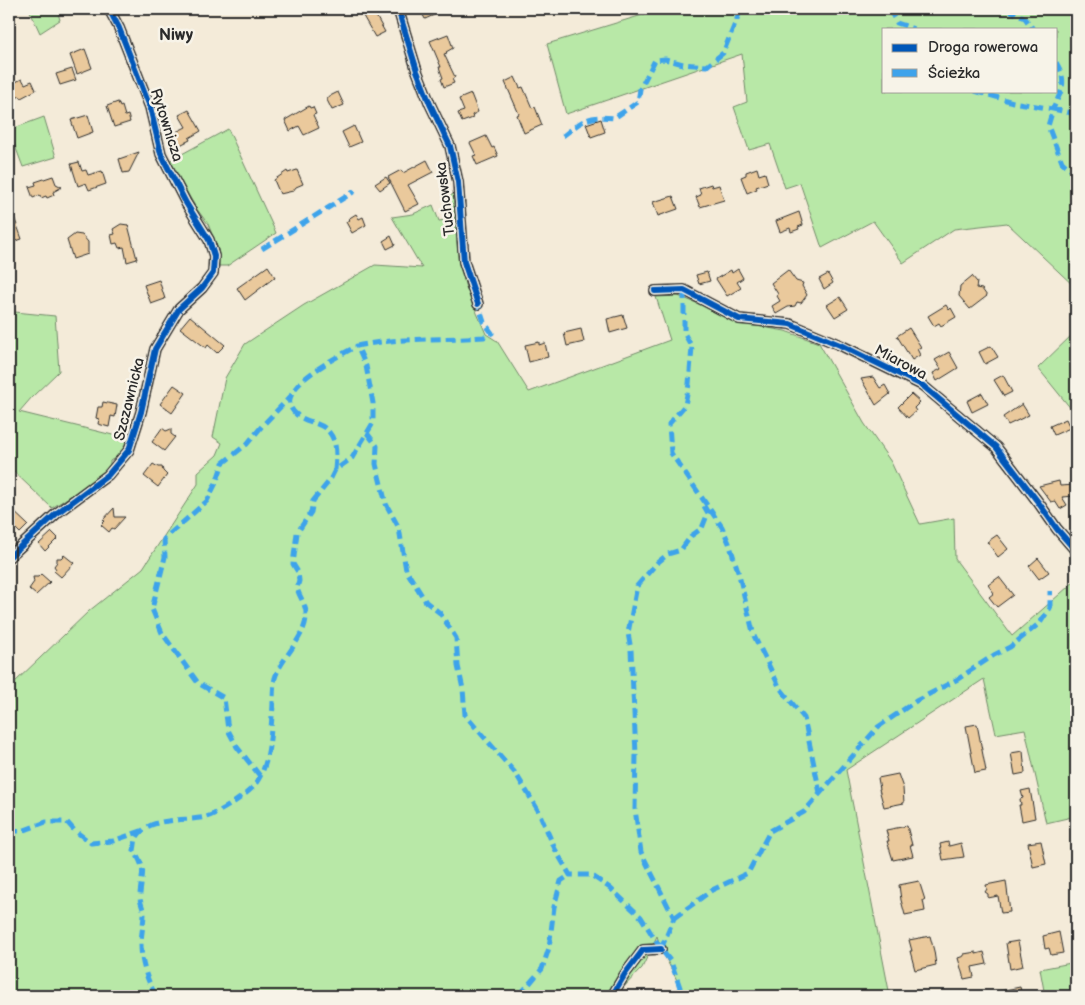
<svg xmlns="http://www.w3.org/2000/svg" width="1085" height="1005" viewBox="0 0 1085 1005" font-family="'Balsamiq Sans',sans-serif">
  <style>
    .green { fill: #b8e8a7; stroke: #728a69; fill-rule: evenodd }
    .building { fill: #eac99c; stroke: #2b2b2b }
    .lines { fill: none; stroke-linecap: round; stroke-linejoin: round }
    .street-casing { stroke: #2b2b2b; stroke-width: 12 }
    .street { stroke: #f7f3e8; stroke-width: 9 }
    .quiet { stroke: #3ea3eb; stroke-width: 5; stroke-dasharray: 10 5; stroke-linecap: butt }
    .cycleway-casing { stroke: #f7f3e8; stroke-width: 9 }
    .cycleway { stroke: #0057b8; stroke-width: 6 }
    .labels { text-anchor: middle; stroke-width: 5; stroke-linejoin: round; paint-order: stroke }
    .street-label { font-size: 15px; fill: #2b2b2b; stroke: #f7f3e8 }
    .neighbourhood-label { font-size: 16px; font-weight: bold; fill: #2b2b2b; stroke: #f7f3e8 }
  </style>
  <rect width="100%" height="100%" fill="#f4ebd9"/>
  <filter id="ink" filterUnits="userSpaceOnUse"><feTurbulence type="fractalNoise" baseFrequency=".02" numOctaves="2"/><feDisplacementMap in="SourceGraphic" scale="10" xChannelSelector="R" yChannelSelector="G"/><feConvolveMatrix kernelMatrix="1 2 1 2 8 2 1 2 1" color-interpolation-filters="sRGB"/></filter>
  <g filter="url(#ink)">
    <path class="green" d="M29,9H57L60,20L40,33Z
      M662,9H1076V288L1007,223L954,229L903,263L873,221L822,248L800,183L785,188L770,144L749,150L734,107L747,102L742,54L566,114L547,44ZM884,29H1056V91H884Z
      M44,117L56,157L23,167L9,130Z
      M228,129L276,233L227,266H218V249L208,224L196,208L169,161Z
      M456,192L459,253L465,285L486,334L497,341L529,392L670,340L656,297L678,296L707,307L734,322L785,331L819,343L864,423L891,462L920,524L954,518L955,559L1012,636L1076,580V816L1046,823L1025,729L996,734L984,679L846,770L890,996H685L661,949L657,936L642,968L615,996H9V734L13,731L9,725V720L15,682L89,611L143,568L198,484V472L217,455L222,443L213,437L225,378L245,344L304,305L375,265L422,268L392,217L413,214L433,205L439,221L450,219L447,198Z
      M15,312L55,316L59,371L32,397L19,412L129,439L121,454L110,461V470L52,508L9,467V318Z
      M1076,331V407L1072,410L1038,368Z
      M1071,963L1076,986V996H1045L1040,969Z"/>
    <path class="building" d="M359,9H372L385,32L375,37Z
      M420,9H431L434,15L425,19Z
      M448,34L453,48L446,52L447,53L444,54L455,77L452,79L454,83L444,87L441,79L443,78L439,67H441L430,41Z
      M85,49L92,68L77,74L70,55Z
      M72,69L76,80L60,85L56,74Z
      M515,77L520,88L523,87L532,108L535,107L542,125L524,133L517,115L519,114L505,82Z
      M22,79L25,84L32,81L36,90L21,98L20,96L14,99L9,85Z
      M338,92L344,105L332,110L326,98Z
      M471,94L478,112L472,115L473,118L462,122L458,113L464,111L459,99Z
      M118,102L120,107L122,106L125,116L128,115L130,122L114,127L107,106Z
      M309,106L310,108L313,107L316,114L313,115L319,128L304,135L299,126L290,131L285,120Z
      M189,110L201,131L189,138L190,140L176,147L170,135L186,127L179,115Z
      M88,115L93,132L77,138L71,120Z
      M601,119L605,132L591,137L586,124Z
      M354,126L361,142L349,147L342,132Z
      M486,136L492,148L494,147L498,156L477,165L473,156L476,155L470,143Z
      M139,152L129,172L123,173L119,159Z
      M427,160L433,172L408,185L419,204L405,211L388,177L401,170L403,173Z
      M79,162L82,171L86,170L88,175L102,171L106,184L89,190L86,183L78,186L71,164Z
      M757,168L759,175L765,173L768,183L756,187L757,189L747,193L741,177L746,175V172Z
      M297,170L303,184L296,187L293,191L280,194L274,180L287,171L288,173Z
      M53,176L56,184L62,187L53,192L54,195L47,198L46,196L41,198L40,195L33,198L29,187L36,185L35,182Z
      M386,177L390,183L380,190L375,184Z
      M711,184L712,187L719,185L724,200L700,207L696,197L701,195L699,188Z
      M673,196L678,209L658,216L653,202Z
      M9,206H10L22,239L9,243Z
      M799,212L803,225L798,227L799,229L791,232L790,228L780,232L776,221Z
      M356,214L359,219L363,217L366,225L352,233L346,222L349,220L348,219Z
      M121,224L128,225L137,259L127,262L124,247L119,248L117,243L113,244L111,235L115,234L113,229Z
      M75,234L82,235L88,242V254L73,259L67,240Z
      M391,236L395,245L387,249L383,241Z
      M268,266L275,277L245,300L237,288Z
      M738,269L743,278L737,282L741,288L727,296L716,279L731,270L732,273Z
      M788,270L796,281L803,283L802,286L807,295L801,303L797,302L795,306L788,307L776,314L772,306L780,301L777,296L778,294L771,283Z
      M707,272L710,281L699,284L696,275Z
      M828,274L833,283L824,289L819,279Z
      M972,276L977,282L976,288L982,289L987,296L970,309L959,296L960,286Z
      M159,280L165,299L151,304L144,285Z
      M840,297L848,309L835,317L827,305Z
      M946,305L949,310L951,308L956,317L941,326L939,323L934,326L928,316Z
      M623,315L627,328L610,333L607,319Z
      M190,316L225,345L217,353L208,345L206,348L180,328Z
      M909,328L921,347L917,349L920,355L912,360L897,336Z
      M581,329L584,342L567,346L564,333Z
      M539,342V345L545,343L548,357L529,362L525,345Z
      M991,346L998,357L985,364L979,352Z
      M949,352L958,368L937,381L933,373L941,369L935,360Z
      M1003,375L1012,392L1004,396L994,380Z
      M873,377L880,388L885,385L890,394L876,405L861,379Z
      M174,385L186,393L172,413L160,404Z
      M982,393L988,404L972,412L967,401Z
      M911,394L920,402L914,408L916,411L908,418L898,407Z
      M103,402L117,405L115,417L111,416L109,427L98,424L99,419L96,418L98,407H102Z
      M1022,404L1029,415L1008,425L1003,417Z
      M1066,419L1070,428L1054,435L1050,426Z
      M162,428L166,431L171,429V434L175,437L164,451L152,442Z
      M153,464L158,467H162L163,471L167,475L158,487L144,476Z
      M1059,481L1060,486L1076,485V496L1062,497L1067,505L1060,509L1055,501L1051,502L1039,486Z
      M9,507L28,525L20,533L9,522Z
      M114,508L115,517H125L114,529L112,528L109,532L101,525L105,521L103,520Z
      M52,532L58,538L45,551L39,544Z
      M997,535L1008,549L998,557L987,542Z
      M64,555L74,563L61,577L54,571L56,569L54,566L57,562V558H61Z
      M1038,558L1049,572L1039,579L1029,566Z
      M41,574L50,582L36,595L29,589L34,582L33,577H38Z
      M999,577L1013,595L997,607L989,597L994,593L988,585Z
      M977,724L986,771L975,773L966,726Z
      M1023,751L1025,773L1015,775L1011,753Z
      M898,774L903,788L904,803L884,807L879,789H880L878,778Z
      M1030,789L1035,818L1022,821L1019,805H1021L1020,799L1023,798L1021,791Z
      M907,826L912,845H910L913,856L893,860L887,841H889L886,830Z
      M1041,841L1046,864L1033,867L1028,843Z
      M948,842L949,846L961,843L964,857L943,860L940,844Z
      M919,881L925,900H923L925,911L905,915L901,900L899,885Z
      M1006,881L1010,912L1001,913L998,896L988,898V894L985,892L987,889L986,885Z
      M1059,932L1063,953L1051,955L1049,948L1045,949L1043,936Z
      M930,936L934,951L936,965L915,970L910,951H912L909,940Z
      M1018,941L1023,966L1010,969L1006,943Z
      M976,952V954L984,952L987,964L972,967L974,977L964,979L958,958L964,956V954Z
      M1020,987L1022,996H995V992Z"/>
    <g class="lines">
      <defs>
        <path id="street" d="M398,9L417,71L430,104L450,146L458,182L464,262L478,304
          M655,291L684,290L739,319L790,324L840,345L922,385L996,447L1038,502L1057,529L1076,551
          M9,557L57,513L108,475L129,450L141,412L155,349L179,309L202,288L213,273L214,256L209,240L186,203L161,154L150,107L119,28L109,9
          M612,996L625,974L643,950L661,949"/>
      </defs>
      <use href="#street" class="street-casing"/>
      <use href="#street" class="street"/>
      <path class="quiet" d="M889,9L897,23L914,29
        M1007,9L1025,18L1033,29
        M975,91L1013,102L1053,109C1062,89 1068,83 1056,62
        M1076,114L1053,109L1048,126L1062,162L1076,174
        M563,136C583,120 588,115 614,118L638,102L640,89L655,60L665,59L683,64L707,66L723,53L741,9
        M262,249L355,191
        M684,290V333L692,347L689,384L685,405L669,424L671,453L722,527L729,543L738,571L754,636L780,688L804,718L820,793
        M367,433L377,446L376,464L386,504L399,528L406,570L426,602L440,613L456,638L458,666L463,689L465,715L516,774L538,810L555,849L570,875H591L610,888L641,917L661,949L671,962L683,996
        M335,470C336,457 338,443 329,432C320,421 308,424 296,414C268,390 341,355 357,346
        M260,776L237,747L228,730L224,698L198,683L162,633L152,609L165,557L164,539L207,501L216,483L223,463L247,444L262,426L290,397
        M9,831H22L46,822H67L74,830L91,843L113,841L144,830
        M674,918L712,890L748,873L770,831L804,812L878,727L916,701L958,679L994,655L1010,647L1040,623L1050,608V591
        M661,949L674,918L641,852L635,809L636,754L631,650L628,633L637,586L657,563L668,554L681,550L691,536L702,528L708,513L704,506
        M156,996C147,980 141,963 141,944C141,934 144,923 144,913C143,907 139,901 140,894C142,871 147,872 134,850C135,847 135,842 136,839C147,815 187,822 206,817C219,813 242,798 252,788C269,770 270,740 272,716C274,703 272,691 275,678C281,657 308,636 306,613C306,605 299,596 297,588L299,581L298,572L293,564L297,533L311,512L313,501L330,480L335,470L352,458L373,423V403L366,366L357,346C399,337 442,340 484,337L492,333L484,322L478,304
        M522,996L523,991L542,969L549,948L554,907L561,881L570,875"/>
      <defs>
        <path id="cycleway" d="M398,9L417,71L430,104L450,146L458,182L464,262L478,304
          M655,291L684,290L739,319L790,324L840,345L922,385L996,447L1038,502L1057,529L1076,551
          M9,557L57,513L108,475L129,450L141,412L155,349L179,309L202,288L213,273L214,256L209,240L186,203L161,154L150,107L119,28L109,9
          M612,996L625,974L643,950L661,949"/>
      </defs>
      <use href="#cycleway" class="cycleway-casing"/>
      <use href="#cycleway" class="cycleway"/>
    </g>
  </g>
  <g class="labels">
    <g class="street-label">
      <text transform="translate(167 125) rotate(72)" y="5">Rytownicza</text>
      <text transform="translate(445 199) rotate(-97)" y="5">Tuchowska</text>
      <text transform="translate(901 362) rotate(28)" y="5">Miarowa</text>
      <text transform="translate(129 399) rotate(-76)" y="5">Szczawnicka</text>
    </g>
    <g class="neighbourhood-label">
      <text x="176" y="40">Niwy</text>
    </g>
  </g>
  <rect width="1085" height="1005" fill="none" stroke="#f7f3e8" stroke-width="30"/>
  <rect x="15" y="15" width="1055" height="975" fill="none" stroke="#2b2b2b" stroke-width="2" filter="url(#ink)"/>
  <rect x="882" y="28" width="175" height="65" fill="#f7f3e8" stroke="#a5a39c"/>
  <rect x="892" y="44" width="25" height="8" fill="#0057b8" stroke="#a5a39c"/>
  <text x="928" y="52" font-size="15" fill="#2b2b2b">Droga rowerowa</text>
  <rect x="892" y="69" width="25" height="8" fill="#3ea3eb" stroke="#a5a39c"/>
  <text x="928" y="78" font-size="15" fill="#2b2b2b">Ścieżka</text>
</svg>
